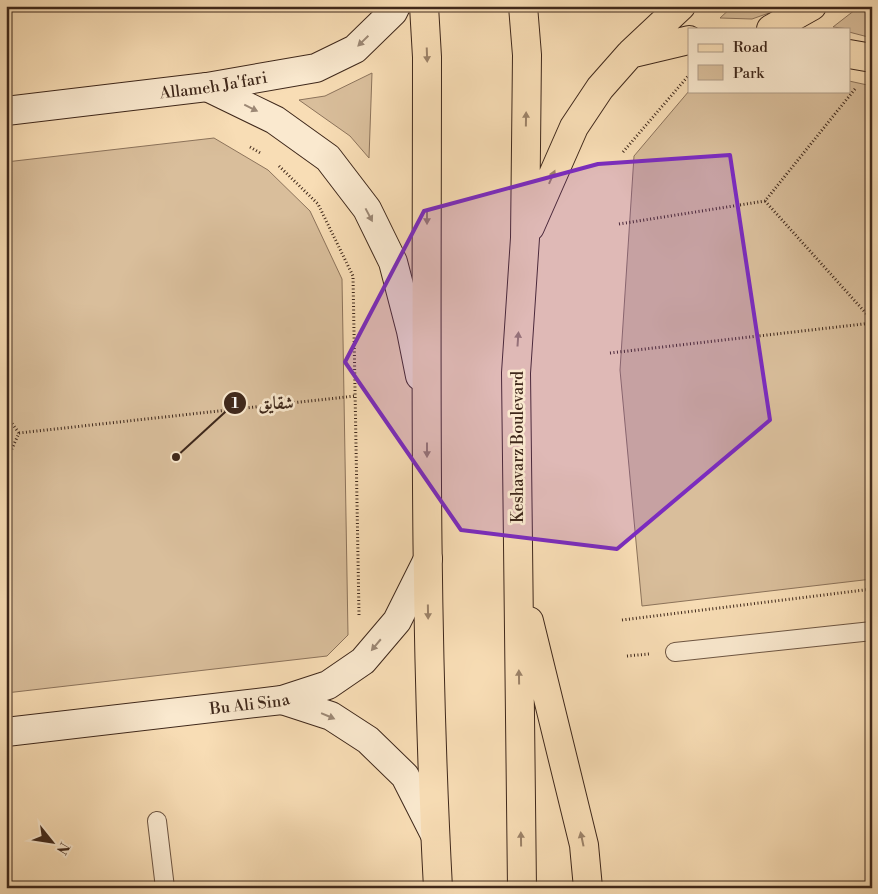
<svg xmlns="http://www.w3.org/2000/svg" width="878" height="894" viewBox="0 0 878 894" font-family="'Libre Bodoni',Amiri,serif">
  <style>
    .green { fill: #d9be9b; stroke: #8c735b }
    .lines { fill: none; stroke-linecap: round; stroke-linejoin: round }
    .lane-casing { stroke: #6d5542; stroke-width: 20 }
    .secondary-casing { stroke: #3f281b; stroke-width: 30 }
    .primary-casing { stroke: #3f281b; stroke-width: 30 }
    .path { stroke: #3f281b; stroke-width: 3; stroke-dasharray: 1 2.5; stroke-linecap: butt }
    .lane { stroke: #fae9cf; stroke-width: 18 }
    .secondary { stroke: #fae9cf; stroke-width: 28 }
    .primary { stroke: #f8ddb5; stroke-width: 28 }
    .oneway { fill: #9c8875 }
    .oneway2 { fill: #9c8268 }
    .marked { fill: #7b2cbf; fill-opacity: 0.2; stroke: #7b2cbf; stroke-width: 4; stroke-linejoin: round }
    .labels { text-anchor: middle; stroke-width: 5; stroke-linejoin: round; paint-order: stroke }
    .street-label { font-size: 16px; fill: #3f281b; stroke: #fae9cf }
    .leader { fill: none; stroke: #3f281b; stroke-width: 2 }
    .callout-dot { fill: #3f281b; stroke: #fae9cf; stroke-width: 2 }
    .mark-label { font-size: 15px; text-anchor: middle; font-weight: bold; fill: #fff }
    .callout-label { font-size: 18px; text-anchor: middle; font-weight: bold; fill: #3f281b; stroke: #fae9cf; stroke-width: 5; stroke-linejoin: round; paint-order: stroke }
  </style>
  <rect width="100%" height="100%" fill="#f8ddb5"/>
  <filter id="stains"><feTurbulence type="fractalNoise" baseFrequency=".004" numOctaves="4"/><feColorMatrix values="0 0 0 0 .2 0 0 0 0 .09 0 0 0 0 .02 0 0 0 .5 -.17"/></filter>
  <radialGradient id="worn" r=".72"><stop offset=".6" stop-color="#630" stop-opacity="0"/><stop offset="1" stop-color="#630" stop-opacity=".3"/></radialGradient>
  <path class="green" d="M733,6H789L752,19L720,18Z
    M860,6H872V38L849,32V29L833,27Z
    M372,73L369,158L350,136L299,100L325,96Z
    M849,81L872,86V579L642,606L620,370L634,156L689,91H849Z
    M214,138L268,170L310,211L342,279L348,635L327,656L6,693V162Z"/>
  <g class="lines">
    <defs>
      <path id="lane" d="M675,652L872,631
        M157,821L165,888"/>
      <g id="secondary">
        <path d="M207,87L275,120L328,158L367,209L393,262L411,331L420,376"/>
        <path id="s1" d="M6,111L207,87L316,68L355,49L393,12L396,6"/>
        <path d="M282,700L331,716L368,740L405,776L435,835"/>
        <path id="s2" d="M6,732L282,700L328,685L363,661L397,621L428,559"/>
      </g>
      <path id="primary" d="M424,6L427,57C427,334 423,611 438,888
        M771,29L812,6
        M631,53L681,6
        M849,54L872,58
        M530,227L574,127L600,88L630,54L689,40
        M529,621L584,845L588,888
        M522,888L516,373L525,238L527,55L523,6"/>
    </defs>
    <use href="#lane" class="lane-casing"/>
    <use href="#secondary" class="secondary-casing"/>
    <use href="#primary" class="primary-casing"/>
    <path class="path" d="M250,147L262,154
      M623,152L689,75
      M279,166L318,204L353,276L359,615
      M765,201L872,320
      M619,224L765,201L855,89
      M610,353L872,323
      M6,415L19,433
      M19,433L355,396
      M6,462L19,433
      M622,620L872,589
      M627,656L649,654"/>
    <use href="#lane" class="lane"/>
    <use href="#secondary" class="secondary"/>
    <use href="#primary" class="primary"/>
  </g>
  <defs><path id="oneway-solid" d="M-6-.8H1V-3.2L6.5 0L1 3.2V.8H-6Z" transform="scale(1.25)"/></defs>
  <g class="oneway">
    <use href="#oneway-solid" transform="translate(363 41) rotate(136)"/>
    <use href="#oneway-solid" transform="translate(251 108) rotate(26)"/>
    <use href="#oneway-solid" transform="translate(369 215) rotate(62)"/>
    <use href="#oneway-solid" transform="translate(376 645) rotate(130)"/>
    <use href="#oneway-solid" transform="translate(328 716) rotate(23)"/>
  </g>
  <g class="oneway2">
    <use href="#oneway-solid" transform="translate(427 55) rotate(88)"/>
    <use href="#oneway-solid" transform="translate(526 119) rotate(-89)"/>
    <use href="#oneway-solid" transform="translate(552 177) rotate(-66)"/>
    <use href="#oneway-solid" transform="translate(427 217) rotate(90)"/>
    <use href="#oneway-solid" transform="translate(518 339) rotate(-86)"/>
    <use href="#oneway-solid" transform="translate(427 450) rotate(90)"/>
    <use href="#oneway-solid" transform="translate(428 612) rotate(89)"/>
    <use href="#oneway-solid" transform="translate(519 677) rotate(-91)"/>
    <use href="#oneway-solid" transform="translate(521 839) rotate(-91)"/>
    <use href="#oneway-solid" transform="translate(582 839) rotate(-102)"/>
  </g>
  <path class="marked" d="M730,155L770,420L617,549L461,530L345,362L424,211L598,164Z"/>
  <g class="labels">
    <g class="street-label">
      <text dy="6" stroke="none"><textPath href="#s1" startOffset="209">Allameh Ja'fari</textPath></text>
      <text transform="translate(517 447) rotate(-90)" y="6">Keshavarz Boulevard</text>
      <text dy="6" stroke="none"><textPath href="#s2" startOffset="245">Bu Ali Sina</textPath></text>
    </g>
  </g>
  <path class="leader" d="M176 457L235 403"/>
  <g class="callout-dot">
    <circle cx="176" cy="457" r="5"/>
    <circle cx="235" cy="403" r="12"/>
  </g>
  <g class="mark-label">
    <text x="235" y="408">1</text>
  </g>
  <g class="callout-label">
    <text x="276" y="409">شقایق</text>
  </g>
  <rect width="878" height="894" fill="none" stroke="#f8ddb5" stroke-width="25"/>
  <rect x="8" y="8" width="863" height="879" fill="none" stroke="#3f281b" stroke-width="2.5"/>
  <rect x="12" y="12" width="853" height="869" fill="none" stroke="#3f281b"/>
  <rect x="688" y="28" width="162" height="65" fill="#fae9cf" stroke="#af9c87"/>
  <rect x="698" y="44" width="25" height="8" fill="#f8ddb5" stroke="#af9c87"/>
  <text x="733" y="52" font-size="15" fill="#3f281b">Road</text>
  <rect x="698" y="65" width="25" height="15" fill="#d9be9b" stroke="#af9c87"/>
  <text x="733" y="78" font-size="15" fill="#3f281b">Park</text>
  <g transform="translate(52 842) rotate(120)" stroke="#fae9cf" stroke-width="4" paint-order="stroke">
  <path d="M0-4L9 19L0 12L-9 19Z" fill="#3f281b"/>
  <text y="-8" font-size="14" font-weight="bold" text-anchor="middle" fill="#3f281b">N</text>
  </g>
  <rect width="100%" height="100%" filter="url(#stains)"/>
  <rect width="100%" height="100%" fill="url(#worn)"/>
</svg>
